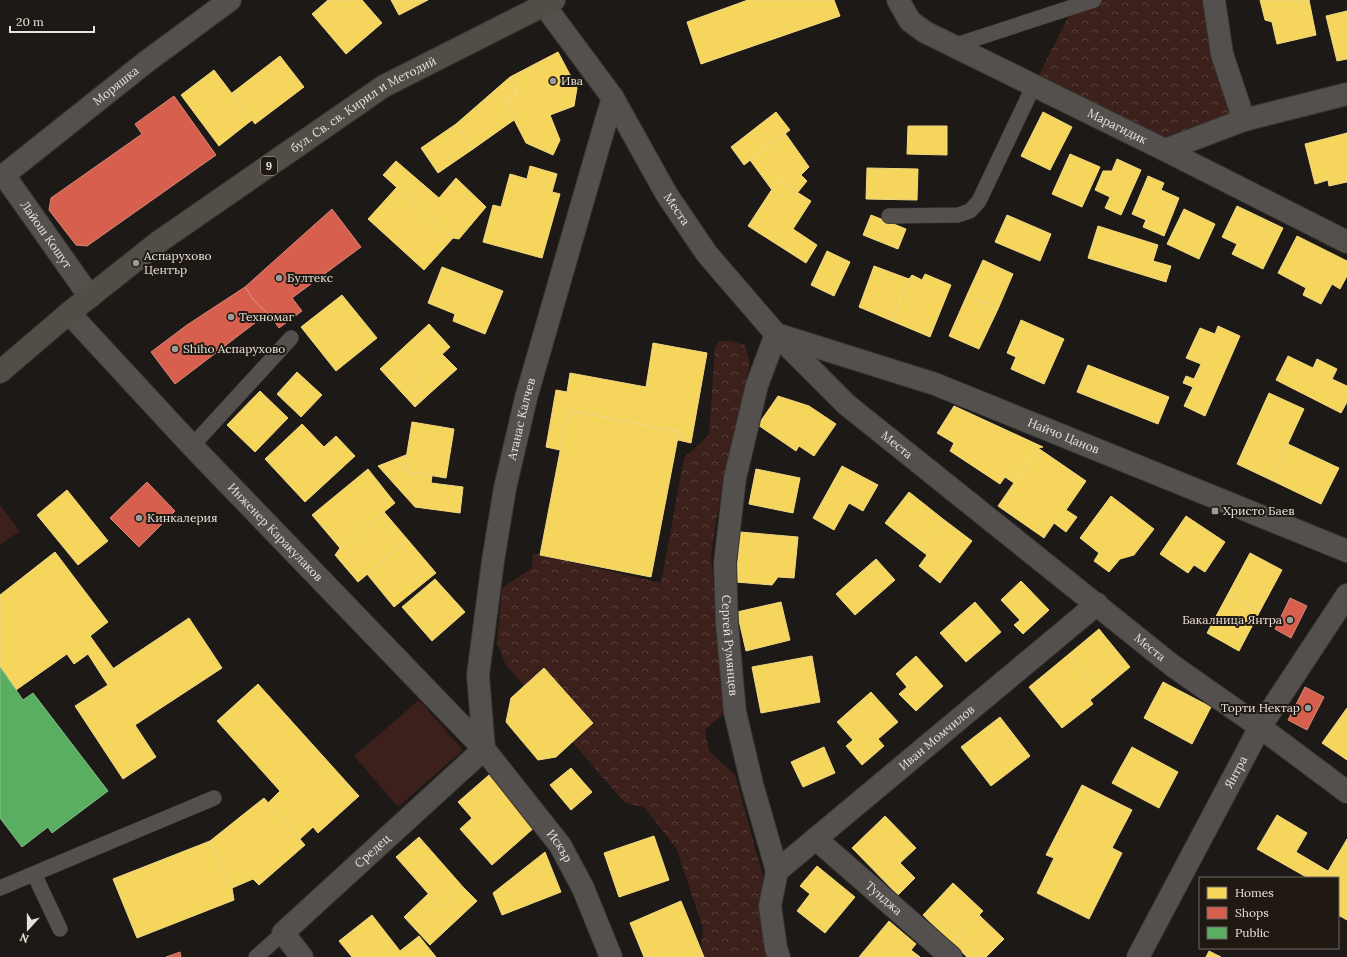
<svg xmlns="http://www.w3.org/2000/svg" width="1347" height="957" viewBox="0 0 1347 957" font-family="Lora,serif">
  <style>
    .grass { fill: #3c201b }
    .forest { fill: url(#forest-crowns) }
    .homes { fill: #f6d55c; stroke: #f1d983 }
    .shops { fill: #d6604d; stroke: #db8778 }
    .public { fill: #5aae61; stroke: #84be86 }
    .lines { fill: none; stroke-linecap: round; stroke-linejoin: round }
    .lane-casing { stroke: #373432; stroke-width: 16 }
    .street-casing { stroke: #373432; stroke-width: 24 }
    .primary-casing { stroke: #373432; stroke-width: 24 }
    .lane { stroke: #53504d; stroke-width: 15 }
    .street { stroke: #53504d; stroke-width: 22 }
    .primary { stroke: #524e45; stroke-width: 22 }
    .poi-dot { fill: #9f9c97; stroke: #201912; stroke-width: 1.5 }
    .labels { text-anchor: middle; stroke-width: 4; stroke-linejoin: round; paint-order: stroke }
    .shield { fill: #201912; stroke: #aba6a0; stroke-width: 1 }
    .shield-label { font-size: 11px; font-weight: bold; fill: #e6e2dd }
    .poi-label { font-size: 12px; fill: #e6e2dd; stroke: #201912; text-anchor: start }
    .street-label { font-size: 12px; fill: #e6e2dd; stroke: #201912 }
  </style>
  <defs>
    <pattern id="forest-crowns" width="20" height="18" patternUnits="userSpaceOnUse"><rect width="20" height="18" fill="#3c201b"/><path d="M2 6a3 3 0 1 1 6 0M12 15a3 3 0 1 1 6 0" fill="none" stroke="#58403c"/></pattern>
  </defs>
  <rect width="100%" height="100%" fill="#1c1916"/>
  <path class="grass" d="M0,505L20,531L0,545Z
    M419,700L463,750L398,807L354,756Z"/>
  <path class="forest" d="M1094,0H1214L1244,120L1165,150L1034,85L1073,7Z
    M719,341H731L745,345L750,363L722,487L711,554L724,713L705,730L709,751L735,775L763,876L760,911L768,957H700L703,928L676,848L645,808L624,802L506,665L497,643L502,588L532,568L533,553L661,583L684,458L709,435L715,348Z"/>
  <path class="homes" d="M328,0H362L382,23L346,54L312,14Z
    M391,0H428L399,15Z
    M748,0H834L840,16L701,64L687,22Z
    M1260,0H1309L1316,35L1277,44L1272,22L1265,20Z
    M1347,11V59L1337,61L1326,16Z
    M558,52L577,88L574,106L550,115L560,140L553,155L526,143L504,100L517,94L510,77Z
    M280,56L304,87L255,124L232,93Z
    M214,70L252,120L219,146L181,95Z
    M510,77L517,94L504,100L514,120L473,149L456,124Z
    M776,112L790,130L744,165L731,147Z
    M1043,112L1072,127L1050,170L1021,156Z
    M456,124L473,149L438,173L421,148Z
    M908,126H947V155L907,154Z
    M785,133L809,167L801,175L807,181L798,192L778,180L772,190L750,160Z
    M1347,133V182L1329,186L1328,180L1315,184L1305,144Z
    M1070,154L1100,167L1082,207L1052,194Z
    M1117,159L1141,170L1121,215L1105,208L1110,197L1095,190L1103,171H1112Z
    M396,161L439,198L456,178L486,207L459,239L453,238L383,175Z
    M530,166L557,174L552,192L560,194L542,258L483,242L493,205L501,207L510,174L527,179Z
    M867,168L918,169L917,200L866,199Z
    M1148,176L1164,183L1161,190L1179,198L1164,236L1143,227L1146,220L1132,214Z
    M778,180L811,201L793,229L817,245L806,263L748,226Z
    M397,187L453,238L424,270L368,219Z
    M1237,206L1283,228L1263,269L1232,254L1237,244L1222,237Z
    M1184,209L1215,224L1199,259L1167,244Z
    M871,215L906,229L898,249L863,235Z
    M1007,215L1051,234L1040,261L995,242Z
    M1098,226L1158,245L1153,261L1171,266L1166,282L1088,258Z
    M1297,236L1347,261V276L1340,289L1332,284L1321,304L1303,295L1306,288L1278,273Z
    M827,251L850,262L834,296L811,285Z
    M983,260L1013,274L998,309L967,295Z
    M874,266L909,279L892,321L859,307Z
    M442,267L503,291L485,334L453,321L455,314L428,303Z
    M925,274L951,285L930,337L892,321L909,279L912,275L922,280Z
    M342,295L377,338L336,371L301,327Z
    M967,295L998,309L979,349L949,336Z
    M1021,320L1064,339L1044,384L1011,369L1016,357L1007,353Z
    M429,324L450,347L415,379L429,394L415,407L380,369Z
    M1218,326L1240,336L1205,416L1184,406L1193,387L1183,383L1186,376L1194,379L1201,364L1186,358L1200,328L1215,334Z
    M653,343L707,353L691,443L678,440L679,432L568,410L560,450L546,447L556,390L567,392L570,373L646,387Z
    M442,354L457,369L429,394L415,379Z
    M1288,356L1313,368L1317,359L1337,369L1332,379L1347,386V402L1341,413L1276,380Z
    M1088,365L1169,397L1158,424L1077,392Z
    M297,372L322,395L301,417L277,394Z
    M260,391L288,418L255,452L227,425Z
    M1269,393L1304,409L1271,480L1237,464Z
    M778,396L809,406L836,424L814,456L799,446L796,451L758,425Z
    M954,406L1043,447L1038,448L1014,483L1005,477L1000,484L950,451L954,443L937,433Z
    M568,410L679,432L651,577L540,555Z
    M412,422L454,429L446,478L404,471Z
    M302,424L324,447L336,436L355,456L305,502L265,459Z
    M1288,444L1339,468L1321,504L1271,480Z
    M1038,448L1086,481L1066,510L1077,517L1066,532L1054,523L1044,538L998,506Z
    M406,455L404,471L432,476L431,483L463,487L460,513L415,507L378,466Z
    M842,466L878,485L863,511L849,503L834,530L813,518Z
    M368,469L395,503L340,548L312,515Z
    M756,469L800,478L793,513L749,504Z
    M67,490L108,541L78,565L37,515Z
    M909,492L943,519L919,549L885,523Z
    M1111,496L1154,529L1134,555L1120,559L1109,572L1094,561L1099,553L1080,538Z
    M384,512L408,540L358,582L335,555L340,548Z
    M1186,516L1225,542L1205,572L1194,565L1188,573L1160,554Z
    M943,519L972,541L940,583L919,566L927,555L919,549Z
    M740,532L798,537L794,578L778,577L772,585L736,582Z
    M408,540L436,573L394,607L367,574Z
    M55,552L108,622L90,636L113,668L102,676L88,654L74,664L67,654L16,690L0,667V595Z
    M1250,553L1282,570L1260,611L1228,594Z
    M876,559L895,580L855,615L836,594Z
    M435,579L465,612L432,641L402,607Z
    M1021,581L1049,610L1023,634L1014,625L1020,620L1001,600Z
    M1228,594L1260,611L1239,651L1207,633Z
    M781,602L790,640L746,651L737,612Z
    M975,602L1001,632L966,662L940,633Z
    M189,618L222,668L135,725L156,757L123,779L75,706L108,685L102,676Z
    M1099,629L1130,667L1100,692L1069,654Z
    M1069,654L1100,692L1090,700L1093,704L1062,728L1029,687Z
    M812,656L820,702L761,713L752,667Z
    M916,656L943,686L916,711L899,694L907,687L896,674Z
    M544,668L593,723L556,757L538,760L506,722L511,698Z
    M1163,682L1211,707L1192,744L1144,718Z
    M258,684L359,796L318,833L313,827L300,839L268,803L280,791L217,721Z
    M871,692L898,722L878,739L884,746L862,765L846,746L853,740L837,722Z
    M1347,708V760L1322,743Z
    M1000,717L1030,756L991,786L961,747Z
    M824,747L835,773L803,787L791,762Z
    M1132,747L1178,772L1159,808L1112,783Z
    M571,768L592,792L571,810L550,785Z
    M489,775L535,827L492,865L460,829L472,818L458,802Z
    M1082,785L1132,810L1112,848L1122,853L1089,919L1037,893L1054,858L1046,855Z
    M264,798L305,845L259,885L253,879L232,888L210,841Z
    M1277,815L1307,833L1296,852L1328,871L1324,878H1308L1257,849Z
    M885,816L916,848L900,863L915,878L898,895L852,848Z
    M654,836L669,880L619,897L604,853Z
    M419,837L463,887L441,908L396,857Z
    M1347,839V920L1338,915V878H1324Z
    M210,841L232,888L234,900L137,938L113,879Z
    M545,852L561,892L502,915L493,893Z
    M817,866L855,897L825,933L797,911L810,894L800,886Z
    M953,883L983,911L952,943L923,915Z
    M463,887L477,901L430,945L404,917L428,894L441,908Z
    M681,901L704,957H644L630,923Z
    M372,915L400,951L419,936L436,957H352L339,941Z
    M979,915L1004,939L986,957H967L952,943Z
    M889,921L916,944L911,950L920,957H859Z
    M1209,951L1221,957H1206Z"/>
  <path class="shops" d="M174,96L216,155L87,246L76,245L49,210L51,198L142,134L135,124Z
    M332,209L361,247L292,298L302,311L279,328L268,313L256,303L245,287Z
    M245,287L256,303L268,313L175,384L151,352L187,325Z
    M147,482L175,511L139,547L110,518Z
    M1290,598L1307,606L1291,638L1275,629Z
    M1305,687L1324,697L1307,730L1288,720Z
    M180,952L181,957H166Z"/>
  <path class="public" d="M0,667L23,700L33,693L108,791L52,833L48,827L22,847L0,818Z"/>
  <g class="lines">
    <defs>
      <path id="lane" d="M953,46L1094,0
        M889,216L958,215L970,211L979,201L1034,85
        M192,446L291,338
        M34,874L60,929
        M0,888L214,798
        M256,957L283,933"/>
      <g id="street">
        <path id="s1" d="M898,0L910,21L925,32L1165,150L1347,242"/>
        <path d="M1214,0L1222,54L1244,120"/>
        <path id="s2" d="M544,5L613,98L667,195L707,254L776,334L847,405L1173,666L1260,727L1347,792"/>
        <path d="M1165,150L1244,120L1347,94"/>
        <path id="s3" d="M4,175L90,297"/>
        <path id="s4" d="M0,176L4,175L146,62L230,0"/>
        <path id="s5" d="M69,313L192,446L484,749L560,845L583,888L611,957"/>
        <path id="s6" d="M776,334L757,385L735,478L725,563L727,624L735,712L752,784L777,871L770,906L776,948L779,957"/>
        <path id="s7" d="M779,335L935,384L1347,551"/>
        <path id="s8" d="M484,749L478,675L493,561L505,488L526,398L605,124L613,98"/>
        <path id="s9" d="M816,839L951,957"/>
        <path id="s10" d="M777,871L1097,604"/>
        <path id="s11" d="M302,957L283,933L484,749"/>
        <path id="s12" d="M1138,957L1260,727L1347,595"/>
      </g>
      <g id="primary">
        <path id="s13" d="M0,372L69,313L160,241L384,86L554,0"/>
      </g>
    </defs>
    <use href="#lane" class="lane-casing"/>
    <use href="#street" class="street-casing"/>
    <use href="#primary" class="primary-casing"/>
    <use href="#lane" class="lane"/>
    <use href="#street" class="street"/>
    <use href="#primary" class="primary"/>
  </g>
  <g class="poi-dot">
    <circle cx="553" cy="81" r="4"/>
    <circle cx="136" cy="263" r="4"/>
    <circle cx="279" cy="278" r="4"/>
    <circle cx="231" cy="317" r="4"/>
    <circle cx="175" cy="349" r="4"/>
    <rect x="1211" y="507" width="8" height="8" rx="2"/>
    <circle cx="139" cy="518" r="4"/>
    <circle cx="1290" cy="620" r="4"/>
    <circle cx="1308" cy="708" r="4"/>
  </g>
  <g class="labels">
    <rect class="shield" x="261" y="157" width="16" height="18" rx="3"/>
    <g class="shield-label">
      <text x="269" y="170">9</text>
    </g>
    <g class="poi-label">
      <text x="561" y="85">Ива</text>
      <text x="144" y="260">Аспарухово<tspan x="144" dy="14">Център</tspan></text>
      <text x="287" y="282">Бултекс</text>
      <text x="239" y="321">Техномаг</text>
      <text x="183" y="353">Shiho Аспарухово</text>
      <text x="1223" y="515">Христо Баев</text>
      <text x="147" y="522">Кинкалерия</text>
      <text x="1282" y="624" text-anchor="end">Бакалница Янтра</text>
      <text x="1300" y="712" text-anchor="end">Торти Нектар</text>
    </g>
    <g class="street-label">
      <text dy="4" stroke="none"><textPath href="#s4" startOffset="147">Моряшка</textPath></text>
      <text dy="4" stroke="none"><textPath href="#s13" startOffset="452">бул. Св. св. Кирил и Методий</textPath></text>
      <text dy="4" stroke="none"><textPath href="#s1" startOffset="257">Марагидик</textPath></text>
      <text dy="4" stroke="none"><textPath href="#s2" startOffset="244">Места</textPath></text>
      <text dy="4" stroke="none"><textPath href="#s3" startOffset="73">Лайош Кошут</textPath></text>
      <text dy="4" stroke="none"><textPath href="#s8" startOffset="334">Атанас Калчев</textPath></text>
      <text dy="4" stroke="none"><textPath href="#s7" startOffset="302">Найчо Цанов</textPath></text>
      <text dy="4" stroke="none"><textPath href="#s2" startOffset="568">Места</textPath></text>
      <text dy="4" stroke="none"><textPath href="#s5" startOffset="301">Инженер Каракулаков</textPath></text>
      <text dy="4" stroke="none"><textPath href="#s6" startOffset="318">Сергей Румянцев</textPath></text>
      <text dy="4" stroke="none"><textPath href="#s2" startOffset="892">Места</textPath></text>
      <text dy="4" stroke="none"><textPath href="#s10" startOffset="208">Иван Момчилов</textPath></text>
      <text dy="4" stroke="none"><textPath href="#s12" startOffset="209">Янтра</textPath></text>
      <text dy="4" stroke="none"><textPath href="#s5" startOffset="725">Искър</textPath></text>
      <text dy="4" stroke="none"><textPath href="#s11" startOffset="152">Средец</textPath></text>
      <text dy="4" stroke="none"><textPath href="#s9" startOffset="90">Тунджа</textPath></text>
    </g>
  </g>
  <rect x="1199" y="877" width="140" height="72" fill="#201912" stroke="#6f6963"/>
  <rect x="1207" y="887" width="20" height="12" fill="#f6d55c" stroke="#6f6963"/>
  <text x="1235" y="897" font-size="12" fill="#e6e2dd">Homes</text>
  <rect x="1207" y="907" width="20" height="12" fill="#d6604d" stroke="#6f6963"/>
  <text x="1235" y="917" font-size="12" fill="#e6e2dd">Shops</text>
  <rect x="1207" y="927" width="20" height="12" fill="#5aae61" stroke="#6f6963"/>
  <text x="1235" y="937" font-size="12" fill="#e6e2dd">Public</text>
  <g transform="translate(28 929) rotate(201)" stroke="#201912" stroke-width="3" paint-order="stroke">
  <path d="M0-3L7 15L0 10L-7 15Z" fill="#e6e2dd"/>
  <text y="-6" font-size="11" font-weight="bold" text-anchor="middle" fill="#e6e2dd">N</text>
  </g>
  <path d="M10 26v6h84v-6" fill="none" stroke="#e6e2dd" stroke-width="2"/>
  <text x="16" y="26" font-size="12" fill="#e6e2dd" stroke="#201912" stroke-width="3" paint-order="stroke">20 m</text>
</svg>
